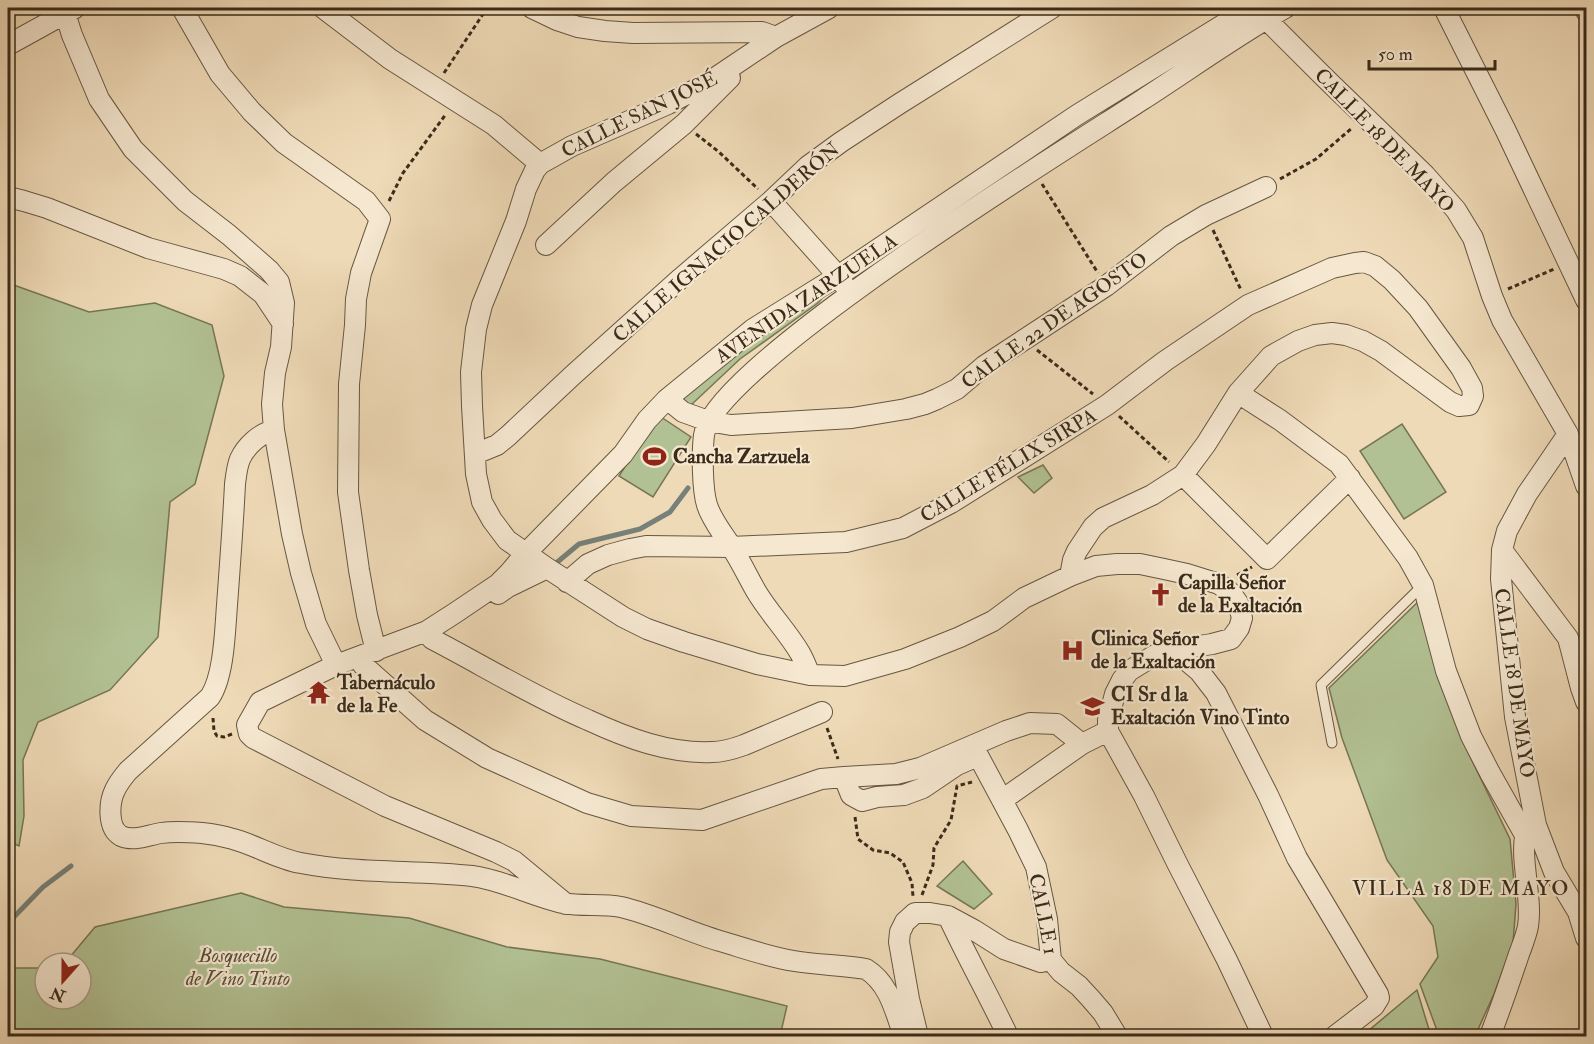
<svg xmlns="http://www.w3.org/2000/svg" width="1594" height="1044" viewBox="0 0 1594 1044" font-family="'IM FELL Double Pica',serif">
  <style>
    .green { fill: #b2c193; stroke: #767656; stroke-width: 1.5 }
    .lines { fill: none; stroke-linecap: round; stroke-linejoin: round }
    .stream { stroke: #778079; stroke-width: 5 }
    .lane-casing { stroke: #675741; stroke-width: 11 }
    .street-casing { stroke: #675741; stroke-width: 22 }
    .path { stroke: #3a2b1a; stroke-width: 3; stroke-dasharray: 4.5 3; stroke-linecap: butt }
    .lane { stroke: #f5e7d0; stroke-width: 9 }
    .street { stroke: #f5e7d0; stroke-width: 20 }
    .labels { text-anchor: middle; stroke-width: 4.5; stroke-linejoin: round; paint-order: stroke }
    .street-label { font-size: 20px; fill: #3a2b1a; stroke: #f5e7d0 }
    .poi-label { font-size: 20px; font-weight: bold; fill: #3a2b1a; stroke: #f5e7d0; text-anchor: start }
    .park-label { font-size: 20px; font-style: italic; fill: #585038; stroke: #f5e7d0 }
    .neighbourhood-label { font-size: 21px; letter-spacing: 1.5px; fill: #3a2b1a; stroke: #f5e7d0 }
  </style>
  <rect width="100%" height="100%" fill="#efdab7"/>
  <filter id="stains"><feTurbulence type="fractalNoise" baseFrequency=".00333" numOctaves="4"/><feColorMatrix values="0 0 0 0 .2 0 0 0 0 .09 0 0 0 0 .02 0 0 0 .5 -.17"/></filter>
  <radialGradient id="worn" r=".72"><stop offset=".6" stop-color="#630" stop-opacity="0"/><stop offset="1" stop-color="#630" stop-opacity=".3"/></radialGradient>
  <path class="green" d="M8,283L89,312L155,303L212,325L224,376L195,484L170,502L158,637L110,690L38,722L23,760L24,816L19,846L8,841Z
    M827,293L818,303L740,359L690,406L681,404L682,389L694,375Z
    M658,415L691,437L653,497L619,476Z
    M1402,424L1446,492L1404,519L1360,451Z
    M1043,465L1052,478L1034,493L1018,477Z
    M1421,599L1435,663L1465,746L1510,839L1516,904L1513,943L1494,994L1475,1036H1439L1420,984L1438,957L1433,926L1387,860L1342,738L1329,688Z
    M963,861L992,894L974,909L937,886Z
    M241,893L284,907L409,918L507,947L600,959L787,1006L780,1036H8V968H45V999H81V963H65L95,927Z
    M1417,990L1431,1036H1362Z"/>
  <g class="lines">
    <path class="stream" d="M555,564L579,544L640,529L670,512L688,488
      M8,923L43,887L71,866"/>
    <defs>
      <path id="lane" d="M1332,743L1321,685L1423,585"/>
      <path id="street" d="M182,8L220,74L252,112L284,143L366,201L380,219L361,273L356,299L355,325L349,384L348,492L359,570L367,615L376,651
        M323,8L390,59L494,125L540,164
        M532,8L557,20L578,27L605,31L633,33L762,32L776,37
        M829,8L776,37L706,84L668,104L572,146L540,164L535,170L526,189L516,221L482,305L476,329L471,372L472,406L476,474L482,502L492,520L507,540L547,568L623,617L647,629L684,642L757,664L810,675L845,676L905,659L960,637L993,621L1024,598L1070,576L1096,566L1117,564H1140L1164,569L1187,574L1219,584L1231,593L1238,603L1242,618L1239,628L1231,639L1212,644L1174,650L1155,655L1129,671L1122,680L1115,694L1108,720V731L1144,796L1177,863L1227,960L1263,1036
        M1444,8L1506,131L1586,300
        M1585,8L1586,11
        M65,13L72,35L99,99L133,149L185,201L229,235L269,270L279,282L284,303L281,347L275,373L272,404L274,430L292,534L301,573L316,624L336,665
        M1266,19L1325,78L1425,175L1456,210L1473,238L1492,296L1502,320L1568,434L1586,486
        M8,45L75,8
        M8,197L24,201L47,208L148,248L224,269L240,276L263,294L283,324
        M771,201L838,276L844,285
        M546,245L614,182L684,124L730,78
        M1238,393L1280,420L1339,464L1408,558L1423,585L1446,671L1471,736L1490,773L1525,835
        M667,399L683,412L708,421L731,425L852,418L906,409L925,404L937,399L957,389L984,366L1106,286L1171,236L1206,215L1266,187
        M274,430C260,433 246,446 240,459C237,466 236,476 235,484C233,524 230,565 227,605C225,631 224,676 210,697L128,771C123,777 118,783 115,790C109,802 107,828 121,836C134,842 148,835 161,833C174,831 189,832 202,833C212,834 223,836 233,839C256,845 277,859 301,863C358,874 415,870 472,876C503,880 532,896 563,903C582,907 602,903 621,907C655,915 686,931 720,941C744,948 769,957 794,961C818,965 842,965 866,969C890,984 895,1012 904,1036
        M1568,434L1527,494L1507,531L1502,550L1501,579L1515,717L1536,825L1554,872L1578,912L1586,938
        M475,454L497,445L508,436L573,375L681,278L771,201L808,166L841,142L899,104L1052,8
        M1183,475L1267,559L1350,478
        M1502,550L1568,638L1581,688L1586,702
        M567,582L588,564L608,555L630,549L646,546L731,547L846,542L903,528L951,503L1107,405L1165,361L1248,305L1332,268L1355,263L1364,262L1375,266L1392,280L1418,308L1461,368L1472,388L1473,396L1469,405L1459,406L1450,402L1381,351L1363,341L1346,335L1332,333L1315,335L1298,341L1271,356L1238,393L1206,444L1183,475L1152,495L1103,518L1093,527L1077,551L1073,560L1070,576
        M498,594L508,587L547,568
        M427,631L432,639C484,666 534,697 588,720C627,738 669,754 712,752C723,752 733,749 744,745L822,712
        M1174,650L1199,671L1216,693L1268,795L1297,858L1378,994L1379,998L1374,1006L1335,1036
        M358,657L363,665L425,720L487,758L587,803L631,816L702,820L821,779L844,777L896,774L920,768L1006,731L1030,723L1057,724L1082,744
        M810,675C807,668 804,660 800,653C787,631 769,613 756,591C748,577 741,562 732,548C723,533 712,521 707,505C702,489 702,451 704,435C713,366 1070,147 1142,100C1190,69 1236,36 1285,8
        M973,746L1018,830L1036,867L1047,919L1051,960L1061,972L1079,986L1091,999L1103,1013L1117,1036
        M844,777L851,795L862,801L877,797L904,795L923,788L957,765L973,758
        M1002,800L1082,744L1108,731
        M566,904L514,861L496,852L385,806L253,738L249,734L247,725L260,702L336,665L427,631L455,613L498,584L509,573L526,553L623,454L647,420L667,399L753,329L838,276L1077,115L1250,8
        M948,916C967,957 989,996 1008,1036
        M918,1036L909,999L899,942L900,932L905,922L915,913H930L948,916L974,930L1004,949L1041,962L1051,960
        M1490,1036C1500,1010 1509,984 1518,957C1521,948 1526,937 1528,926C1533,897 1518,855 1527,829L1531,827"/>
    </defs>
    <use href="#lane" class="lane-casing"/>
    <use href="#street" class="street-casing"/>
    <path class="path" d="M444,73L487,8
      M696,134L719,152L758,189
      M8,169L13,180
      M1280,179L1316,159L1352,128
      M1042,184L1098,273
      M389,201L403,173L446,114
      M1213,230L1241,290
      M1508,289L1554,269
      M1037,350L1093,394
      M1119,416L1169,462
      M1237,575L1252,567
      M213,718L214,731L217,736L224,737L232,734
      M827,728L838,759
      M855,817L858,839L873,850L890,853L903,862L912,883L913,897
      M922,895L933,865L934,848L951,820L957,786L972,782"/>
    <use href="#lane" class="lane"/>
    <use href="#street" class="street"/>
  </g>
  <defs>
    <symbol id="stadium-bare" viewBox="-9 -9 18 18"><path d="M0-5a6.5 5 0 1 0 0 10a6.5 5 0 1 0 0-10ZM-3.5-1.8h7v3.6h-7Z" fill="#8f2418" stroke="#f5e7d0" stroke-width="2.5" paint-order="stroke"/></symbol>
    <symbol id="church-bare" viewBox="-9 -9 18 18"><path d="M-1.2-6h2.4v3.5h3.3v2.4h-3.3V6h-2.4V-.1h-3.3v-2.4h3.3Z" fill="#8f2418" stroke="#f5e7d0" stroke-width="2.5" paint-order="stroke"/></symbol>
    <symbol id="hospital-bare" viewBox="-9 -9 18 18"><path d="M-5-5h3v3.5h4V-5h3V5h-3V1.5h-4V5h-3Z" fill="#8f2418" stroke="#f5e7d0" stroke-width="2.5" paint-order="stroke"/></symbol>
    <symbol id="temple-bare" viewBox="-9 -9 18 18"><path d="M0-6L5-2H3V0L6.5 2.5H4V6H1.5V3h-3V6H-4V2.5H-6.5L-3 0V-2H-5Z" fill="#8f2418" stroke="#f5e7d0" stroke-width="2.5" paint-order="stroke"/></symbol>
    <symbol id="school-bare" viewBox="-9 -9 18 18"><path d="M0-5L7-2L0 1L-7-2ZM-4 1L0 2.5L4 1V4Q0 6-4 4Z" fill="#8f2418" stroke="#f5e7d0" stroke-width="2.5" paint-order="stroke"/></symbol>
  </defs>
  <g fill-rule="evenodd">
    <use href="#stadium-bare" x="638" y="440" width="33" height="33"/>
    <use href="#church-bare" x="1144" y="578" width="33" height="33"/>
    <use href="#hospital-bare" x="1056" y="634" width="33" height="33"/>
    <use href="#temple-bare" x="302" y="676" width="33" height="33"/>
    <use href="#school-bare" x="1076" y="690" width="33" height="33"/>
  </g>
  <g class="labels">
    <g class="street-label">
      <text transform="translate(639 114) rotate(-26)" y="7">CALLE SAN JOSÉ</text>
      <text transform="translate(1385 140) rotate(46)" y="7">CALLE 18 DE MAYO</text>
      <text transform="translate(726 242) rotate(-41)" y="7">CALLE IGNACIO CALDERÓN</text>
      <text transform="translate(806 298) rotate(-34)" y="7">AVENIDA ZARZUELA</text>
      <text transform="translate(1054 320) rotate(-35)" y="7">CALLE 22 DE AGOSTO</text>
      <text transform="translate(1008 465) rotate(-31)" y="7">CALLE FÉLIX SIRPA</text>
      <text transform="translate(1515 683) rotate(82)" y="7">CALLE 18 DE MAYO</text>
      <text transform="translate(1044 914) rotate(79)" y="7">CALLE 1</text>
    </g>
    <g class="poi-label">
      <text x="673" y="463">Cancha Zarzuela</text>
      <text x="1178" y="589">Capilla Señor<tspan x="1178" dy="23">de la Exaltación</tspan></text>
      <text x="1091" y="645">Clinica Señor<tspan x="1091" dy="23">de la Exaltación</tspan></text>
      <text x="337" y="689">Tabernáculo<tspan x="337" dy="23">de la Fe</tspan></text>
      <text x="1111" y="701">CI Sr d la<tspan x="1111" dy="23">Exaltación Vino Tinto</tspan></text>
    </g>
    <g class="park-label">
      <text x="238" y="962">Bosquecillo<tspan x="238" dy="23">de Vino Tinto</tspan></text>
    </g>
    <g class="neighbourhood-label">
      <text x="1461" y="895">VILLA 18 DE MAYO</text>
    </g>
  </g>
  <rect width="1594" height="1044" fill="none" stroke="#efdab7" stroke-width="30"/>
  <rect x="9" y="9" width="1576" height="1026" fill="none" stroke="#3a2b1a" stroke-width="3"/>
  <rect x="15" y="15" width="1564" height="1014" fill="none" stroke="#3a2b1a" stroke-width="1.5"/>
  <g transform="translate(63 981) rotate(201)"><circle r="28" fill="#f5e7d0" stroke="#aa9c87" stroke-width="1.5"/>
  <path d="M0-4.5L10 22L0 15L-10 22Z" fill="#8f2418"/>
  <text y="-9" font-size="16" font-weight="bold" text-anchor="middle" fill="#3a2b1a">N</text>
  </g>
  <path d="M1369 60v9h126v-9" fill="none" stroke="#3a2b1a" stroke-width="3"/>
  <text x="1378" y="60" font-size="18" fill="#3a2b1a" stroke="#f5e7d0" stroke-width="4.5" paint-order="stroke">50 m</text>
  <rect width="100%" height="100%" filter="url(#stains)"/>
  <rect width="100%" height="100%" fill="url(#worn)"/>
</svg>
